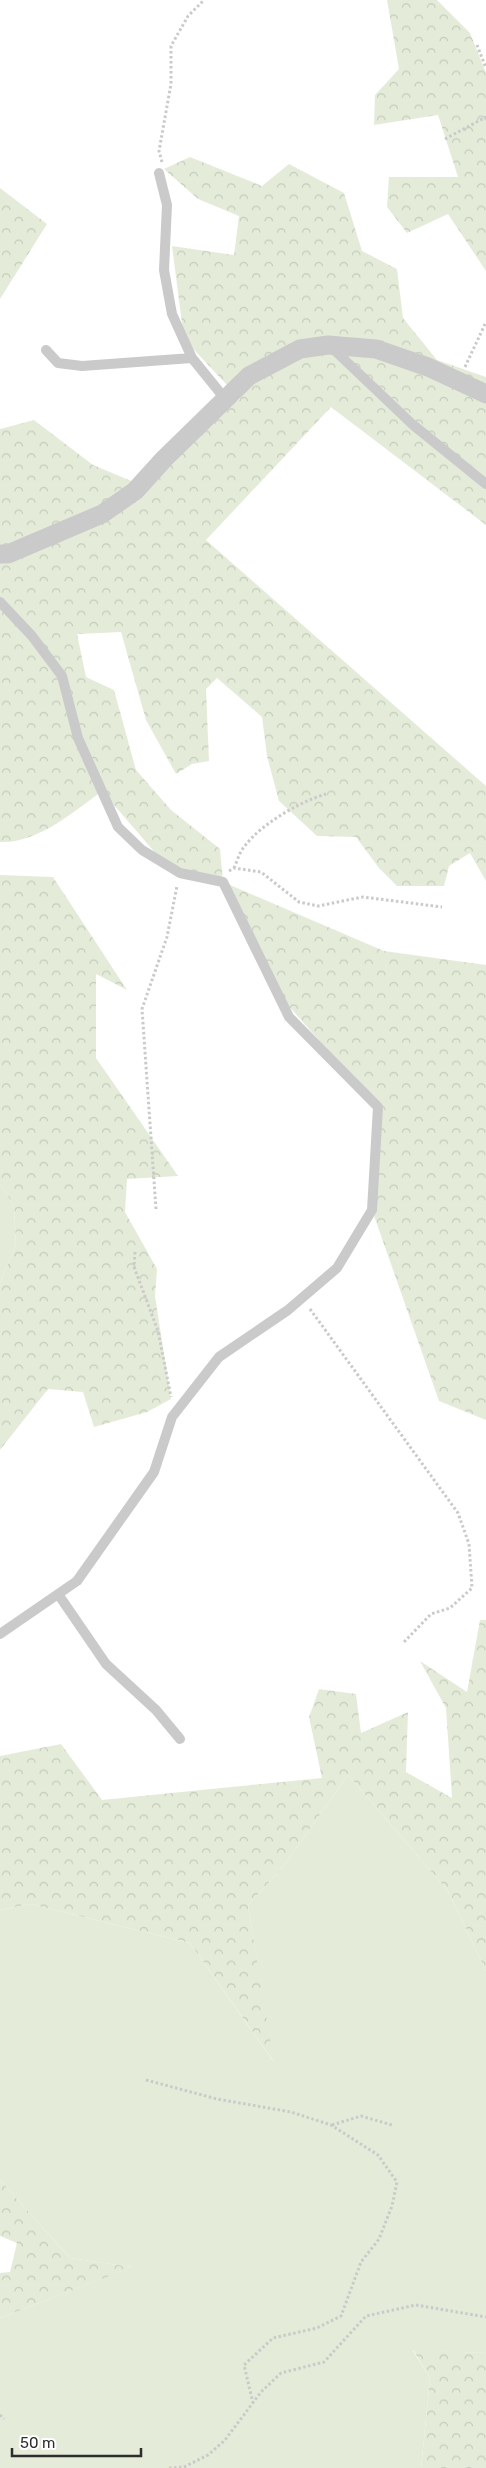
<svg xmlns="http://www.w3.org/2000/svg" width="486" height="2468" viewBox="0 0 486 2468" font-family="Rubik,sans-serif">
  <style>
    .grass { fill: #e4ecd9 }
    .forest { fill: url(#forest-crowns) }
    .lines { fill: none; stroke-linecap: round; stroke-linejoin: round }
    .path { stroke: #cacaca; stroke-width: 3; stroke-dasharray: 2.5 2.5; stroke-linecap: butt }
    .service { stroke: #cacaca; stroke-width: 10 }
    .minor { stroke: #cacaca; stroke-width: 19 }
  </style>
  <defs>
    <pattern id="forest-crowns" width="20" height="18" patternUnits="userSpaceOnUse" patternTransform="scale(1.25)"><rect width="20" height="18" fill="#e4ecd9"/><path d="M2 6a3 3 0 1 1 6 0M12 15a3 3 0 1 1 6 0" fill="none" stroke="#c4cbbb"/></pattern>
  </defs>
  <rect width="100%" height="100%" fill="#fff"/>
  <path class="grass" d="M0,1184L14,1206L16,1244L0,1283Z
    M348,1775L448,1891L486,1971V2353L413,2351L430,2378L421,2468H0V2318L132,2267L70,2258L0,2180V1910L30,1904L190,1943L273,2061L248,1905L282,1868Z"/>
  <path class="forest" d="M387,0H437L470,33L486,73V271L448,214L407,233L387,207L389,177H458L438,115L374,125L375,95L399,69Z
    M190,157L262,186L289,164L344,193L362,251L397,269L403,318L437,360L486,377V525L331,407L206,540L486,786V881L470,853L449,866L444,886H397L379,868L356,837L317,836L279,801L267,756L262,717L217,678L206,689L209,761L192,764L176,774L146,720L121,632L77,634L86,677L114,690L136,770L171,810L220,849L223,882L384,951L486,965V1420L439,1401L372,1210L378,1107L279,995L223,882L164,863L102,791C74,812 36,844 0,842V429L34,420L93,465L141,485L210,416L240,399L184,339L172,246L234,255L239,216L198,199L164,169Z
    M0,188L47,224L0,299Z
    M0,875L53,877L127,990L96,974V1058L178,1176L127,1179L125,1212L157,1269L155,1296L171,1399L147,1412L94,1427L83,1392L48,1389L0,1450V1283L16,1244L14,1206L0,1184Z
    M480,1620H486V1971L448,1891L348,1775L282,1868L248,1905L274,2062L190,1943L30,1904L0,1910V1756L61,1744L102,1800L322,1778L309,1717L319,1689L356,1694L361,1733L408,1712L406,1772L452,1798L446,1708L420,1661L467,1692Z
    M0,2180L70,2258L133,2267L0,2318V2273L10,2272L17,2243L0,2236Z
    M413,2350L486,2353V2468H421L430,2378Z"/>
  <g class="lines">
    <path class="path" d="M477,45L486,68
      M445,139L486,117
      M162,162L159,151L171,84V46L188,16L204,0
      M465,367L486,322
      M234,868C237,862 239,853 244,847C261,824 299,802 326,794
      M229,871L234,868L261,872L299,902L318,906L363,897L442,907
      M156,1209L142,1009L167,937L177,886
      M135,1252L134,1267L158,1331L171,1397
      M310,1309L458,1513L469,1544L472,1588L450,1608L431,1614L404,1642
      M146,2080L217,2099L291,2112L331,2125L378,2155L397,2182L392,2206L379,2239L361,2262L341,2316L317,2328L273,2338L244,2365L253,2403
      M332,2125L361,2116L392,2125
      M0,2415L4,2419
      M169,2468L184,2467L208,2455L225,2440L261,2392L281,2373L324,2362L366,2316L416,2305L486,2317"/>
    <path class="service" d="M159,173L167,205L164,270L172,314L192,358L226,400
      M330,346L412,424L486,484
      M46,350L58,363L82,366L192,358
      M0,602L32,636L62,676L78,738L118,827L142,850L180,873L223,882L289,1017L378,1107L372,1210L337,1268L288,1310L219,1357L172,1417L154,1472L77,1581L0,1634
      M58,1594L106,1664L156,1710L180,1739"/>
    <path class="minor" d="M0,554H8L102,514L135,491L164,459L249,376L300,349L328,345L376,349L428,367L486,394"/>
  </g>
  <path d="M12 2448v8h129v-8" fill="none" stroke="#2d2d2d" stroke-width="2.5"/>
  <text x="20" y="2448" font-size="15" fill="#2d2d2d" stroke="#ffffff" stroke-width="4" paint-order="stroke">50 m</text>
</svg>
